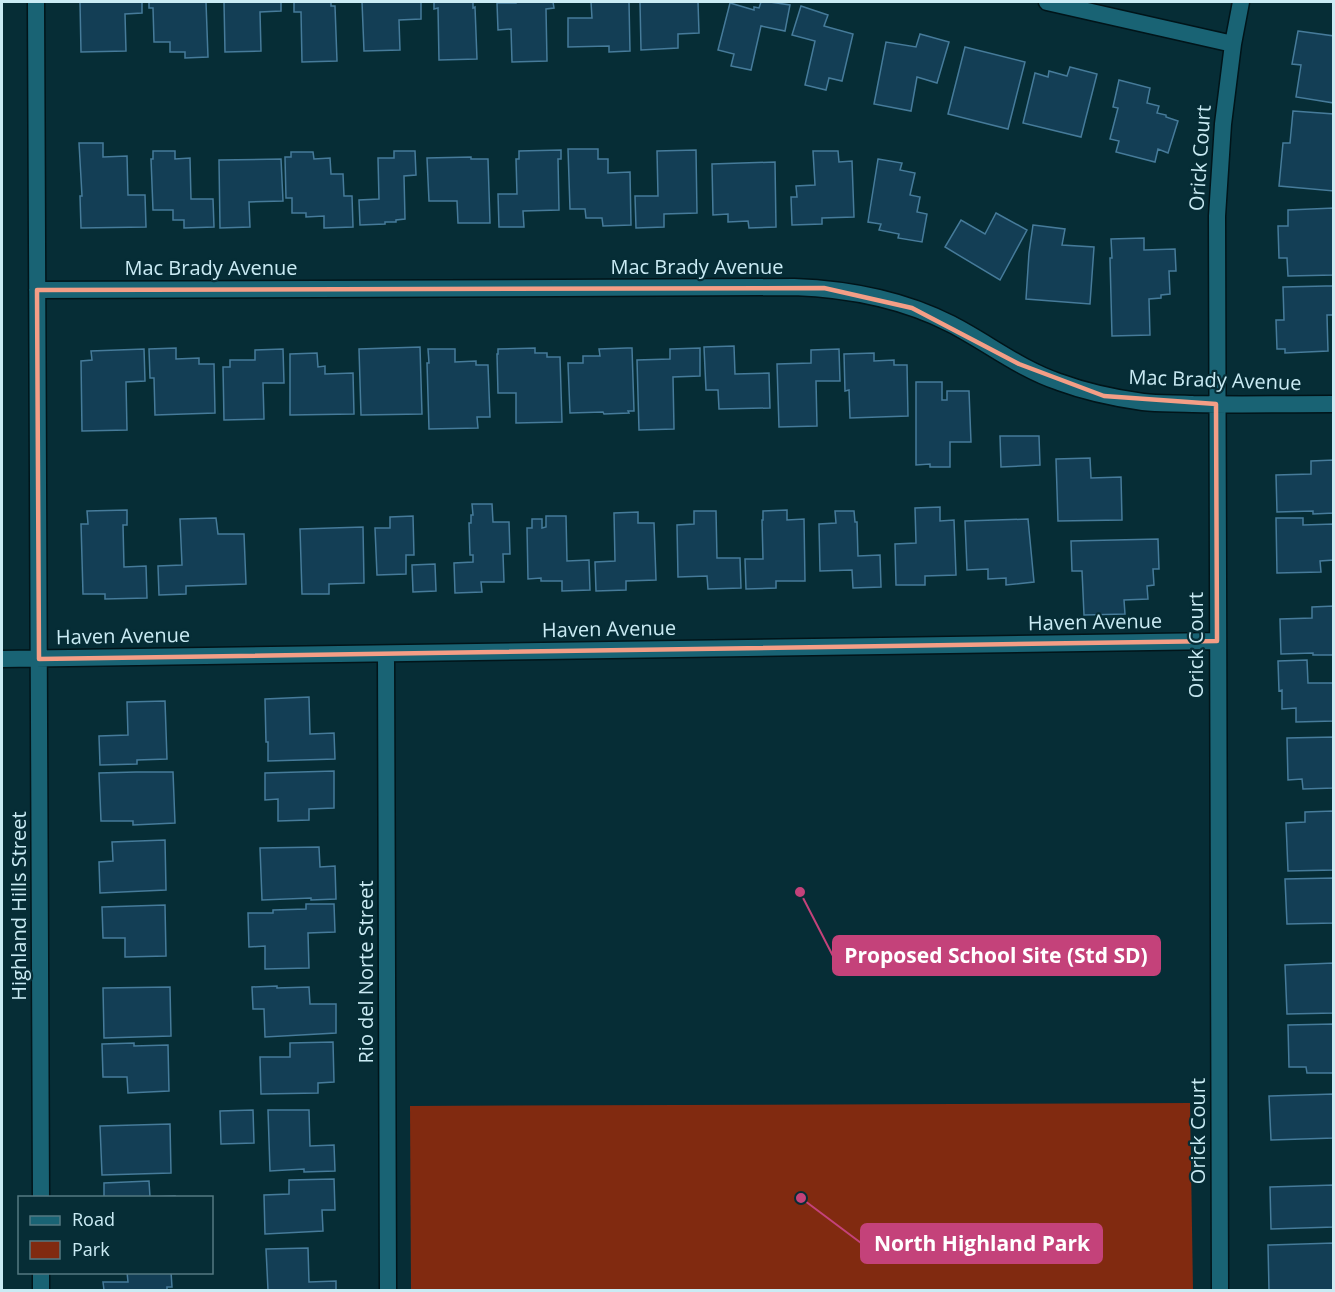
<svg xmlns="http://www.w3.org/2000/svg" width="1335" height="1292" viewBox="0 0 1335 1292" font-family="'Open Sans',sans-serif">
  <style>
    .green { fill: #812a10 }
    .building { fill: #133e55; stroke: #467b9a; stroke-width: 1.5 }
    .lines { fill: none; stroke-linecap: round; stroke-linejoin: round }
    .minor-casing { stroke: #011419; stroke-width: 19 }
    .minor { stroke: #196374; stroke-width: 16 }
    .marked { fill: none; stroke: #f49e86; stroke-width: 4.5; stroke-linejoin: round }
    .labels { text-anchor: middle; stroke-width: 4.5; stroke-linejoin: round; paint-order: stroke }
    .street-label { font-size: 20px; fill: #caebf4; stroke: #062d36 }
    .leader { fill: none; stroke: #c4427a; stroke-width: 2 }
    .callout-dot { fill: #c4427a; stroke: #062d36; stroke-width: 2 }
    .callout { fill: #c4427a; stroke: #c4427a; stroke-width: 2 }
    .callout-label { font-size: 21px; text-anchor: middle; font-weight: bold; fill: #fff }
  </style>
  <rect width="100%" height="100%" fill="#062d36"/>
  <path class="green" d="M1190,1103L1193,1290H411L410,1106Z"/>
  <path class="building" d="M80,2H142V13L125,14L126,51L81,52Z
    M149,2H206L208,57L185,58V52H170V42H154L153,8H149Z
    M224,2H281V11L260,12L261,51L225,52Z
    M294,2H331V6H335L337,61L302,62L301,12H294Z
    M362,2H421V19L399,20L400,50L364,51Z
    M434,2H473V8L475,7L477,59L439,60L438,8L434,9Z
    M516,2H553L554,8L546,9L547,61L512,62L511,29L498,30L497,3H516Z
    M591,2H629L630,51L609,52V46L568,47V18H592Z
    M640,2H698L699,33L678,34V48L641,50Z
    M761,2H770L790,5L785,31L761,26L751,70L731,66L734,54L718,50L730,3L754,10V7L759,8Z
    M801,6L828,15L824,26L853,34L842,81L829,78L826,90L805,85L815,41L792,35Z
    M1298,31L1334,36V103L1296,97L1301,65L1292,64Z
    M920,34L949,42L937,83L917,77L911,111L874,104L886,42L916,47Z
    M965,47L1025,62L1008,129L948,114Z
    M1070,67L1097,74L1081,137L1023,123L1035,73L1048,77L1049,71L1067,76Z
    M1119,80L1150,88L1147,103L1159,106L1157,113L1166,115V117L1178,121L1168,153L1158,149L1155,162L1116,152L1119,141L1110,139L1118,108L1113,107Z
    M1293,111L1334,114V191L1279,186L1283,143H1290Z
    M79,143H103V157L127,156L128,195H145L146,227L81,228L80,196H82Z
    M568,149H598V159H608V173L630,172L631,225L603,226L602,218H586L585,209H570Z
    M561,150V159H558L559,210L523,211L524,227H499L498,194H517L516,159H519V151Z
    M696,150L697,213L664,214V227L636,228L635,196H658L657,151Z
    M153,151H175V159L190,158L191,199H213L214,227L184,228V220H173V210H153L151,159H153Z
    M394,151H415L416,175L404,176L405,219L396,220V222H385V224L360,225L359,200L379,199L378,158H394Z
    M813,151H838L839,162L852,161L854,217L822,218V224L792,225L791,197H797L796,186L815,185Z
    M291,152H313L314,159L330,158L331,174H343L344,196H352L353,227L324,228V216L306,217V213H292V198H286L285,157H291Z
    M471,157V159H488L490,223H458L457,201H429L427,158Z
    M281,159L283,201L249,202L250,227L220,228L219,160Z
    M878,159L902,163L900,170L915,173L910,195L920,197L917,212L927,214L922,242L898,238L899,234L879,230L881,224L868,222Z
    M775,162L776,227L749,228L748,221L728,222V214L713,215L712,164Z
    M1334,208V275L1288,276L1287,258H1279L1278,226H1288V210Z
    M996,213L1027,230L1000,280L945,247L961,220L985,234Z
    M1033,225L1065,229L1062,245L1094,247L1090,304L1026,299L1029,253Z
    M1144,238V250L1175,249L1176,271H1169L1170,294L1161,295V298L1149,299L1150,335L1112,336L1110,258H1112L1111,239Z
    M1326,286H1334V315H1327L1328,351L1285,353V349H1277L1276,320H1284L1283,287Z
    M734,346L735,374L769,373L770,408L719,409L718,390H706L704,347Z
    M420,347L422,414L361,415L359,349Z
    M176,348V359L199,358V364H214L215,413L155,415L154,378H150L149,349Z
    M535,348V353H547V357H560L562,422L516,423V393H498L497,354H498V349Z
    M627,348H632L634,411H628L629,413L604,414L603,412L570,413L568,363H583V356H600L599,349Z
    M700,348V376L673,377L674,429L639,430L637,360L670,359V349Z
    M144,349L145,381L126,382L127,430L82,431L81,361L92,360L91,351Z
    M283,349L284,383H263L264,419L224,420L223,367H230V360H255V350Z
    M428,349H455V362L476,361V365H488L490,417H477L478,428L429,429L427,363H429Z
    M839,349L840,381H816L817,426L779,427L777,364L811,363V350Z
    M317,353L318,367L325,366V374L353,373L354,414L290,415V354Z
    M874,353V361L894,360V365H907L908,416L850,418L849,390L845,391L844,354Z
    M916,382H942V400H947V391H969L971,442H950V467H930V464L916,465Z
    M1000,436H1039L1040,465L1001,467Z
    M1090,458L1091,478L1121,477L1122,520L1058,521L1056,459Z
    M1334,460V513L1313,514V511L1277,512L1276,475L1311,474V461Z
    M472,504H492L493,522H509L510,554H503L504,582H481L482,592L455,593L454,563L473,562V555H470L469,523H471V515H473Z
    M940,507V521L954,520L956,575L925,576V585H896L895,544L916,543L915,508Z
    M127,510V525H123L124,567L146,566L147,598L105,599V594H83L81,524H88L87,511Z
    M787,510V520L804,519L805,581H776V588L746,589L745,559H763L762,520H763V511Z
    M694,511H716L717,558H740L741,588L708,589L707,576L678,577L677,525L694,524Z
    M835,511H854L855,522H857L858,556L880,555L881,587L853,588L852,570L820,571L819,524L836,523Z
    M638,512V523H654L656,580L626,581V590L596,591L595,562L615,561L614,513Z
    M413,516L414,555H406V574L377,575L375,528H390V517Z
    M546,516H566L567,561L589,560L590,590L562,591V581H541V578L528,579L527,528H532V519H542V528L546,527Z
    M216,518L218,534H244L246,584L186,586V594L159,595L158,566L182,565L180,519Z
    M1276,518H1303V525L1334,524V560L1320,561L1321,572L1277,573Z
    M1028,519L1034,582L1006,585V578L988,579V569L967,570L965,521Z
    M363,527L364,583L329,584V594H302L300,529Z
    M1158,539L1159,569H1153L1154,585L1147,586L1148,599L1124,600L1125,614L1084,615L1082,571H1072L1071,541Z
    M435,564L436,591L413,592L412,565Z
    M1334,606V655H1313V653L1281,654L1280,619L1312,618V607Z
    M1307,660L1308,683H1334V721L1296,722V708L1282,709V690L1279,691L1278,661Z
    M309,697L310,734L334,733L335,759L268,761V742H266L265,699Z
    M165,701L167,759L137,760V764L100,765L99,736L128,735L127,702Z
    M1334,737V788L1303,789L1302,779L1288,780L1287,738Z
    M334,771V808L309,809V820L278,821V799L265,800V773Z
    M136,772H173L175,823L133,825V821H101L99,773Z
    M1333,811L1334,870L1288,871L1286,823L1305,822V812Z
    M165,840L166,890L100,893L99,862L113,861L112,842Z
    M319,847L320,867L335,866L336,899L311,900V898L262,900L260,848Z
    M1334,878V923L1287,924L1285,879Z
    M306,904H334L335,932L308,933L309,968L265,969V946L249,947L248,913H273V910L306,909Z
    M165,905L166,956L125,957V938H103L102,907Z
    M1334,963V1013L1287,1014L1285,965Z
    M277,986V988L309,987L310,1004H336V1033L265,1037L264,1009H253L252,987Z
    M170,987L171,1036L104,1038L103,988Z
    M1334,1024V1073H1307L1306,1067H1289L1288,1025Z
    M333,1042L334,1082L318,1083V1093L261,1094L260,1057H290V1043Z
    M134,1043V1046L168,1045L169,1091L128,1093L127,1077H103L102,1044Z
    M1334,1094V1138L1271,1140L1269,1096Z
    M253,1110L254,1143L221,1144L220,1111Z
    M268,1110H309L310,1146L334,1145L335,1171L304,1172V1169L270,1171Z
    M170,1124L171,1173L102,1175L100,1126Z
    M334,1179L335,1210H322L323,1231L265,1234L264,1195L289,1194V1180Z
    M149,1181L150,1197L175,1196V1198H104V1183Z
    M1334,1185V1227L1271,1229L1270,1187Z
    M1334,1243V1290H1269L1268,1245Z
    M308,1248L309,1282L336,1281V1290H268L266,1249Z
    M127,1272H171L172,1287H167V1290H104L103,1282H128Z"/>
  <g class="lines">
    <defs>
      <path id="minor" d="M36,2L41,1198
        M1047,2L1233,44
        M37,290L794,287C848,289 902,299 951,324C988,343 1020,369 1059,382C1086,392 1114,398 1143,402C1159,404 1176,403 1193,404C1240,405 1287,404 1334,404
        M386,654L388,1290
        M2,659L1217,641
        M41,1272V1290
        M1220,1290L1217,216L1223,124L1233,44L1241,2"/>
    </defs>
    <use href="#minor" class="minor-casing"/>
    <use href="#minor" class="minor"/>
  </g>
  <path class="marked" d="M824,288L912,308L1019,364L1104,396L1216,404L1217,641L39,659L37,290Z"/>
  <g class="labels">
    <g class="street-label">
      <text transform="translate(1200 158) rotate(-86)" y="7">Orick Court</text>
      <text x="697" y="274">Mac Brady Avenue</text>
      <text x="211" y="275">Mac Brady Avenue</text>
      <text transform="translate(1215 380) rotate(2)" y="7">Mac Brady Avenue</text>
      <text transform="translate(1095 622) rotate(-1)" y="7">Haven Avenue</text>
      <text transform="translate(609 629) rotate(-1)" y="7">Haven Avenue</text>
      <text transform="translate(123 636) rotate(-1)" y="7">Haven Avenue</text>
      <text transform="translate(1196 645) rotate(-90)" y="7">Orick Court</text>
      <text transform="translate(19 906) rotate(-90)" y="7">Highland Hills Street</text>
      <text transform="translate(366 972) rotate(-90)" y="7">Rio del Norte Street</text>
      <text transform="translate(1198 1131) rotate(-90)" y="7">Orick Court</text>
    </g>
  </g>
  <path class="leader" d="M800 892L833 956M801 1198L861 1243"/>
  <g class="callout-dot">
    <circle cx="800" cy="892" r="6"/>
    <circle cx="801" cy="1198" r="6"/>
  </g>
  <g class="callout">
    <rect x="833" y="936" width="327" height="39" rx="6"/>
    <rect x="861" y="1224" width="241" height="39" rx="6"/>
  </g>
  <g class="callout-label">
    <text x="996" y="963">Proposed School Site (Std SD)</text>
    <text x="982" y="1251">North Highland Park</text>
  </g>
  <rect width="1335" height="1292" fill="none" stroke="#caebf4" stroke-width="6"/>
  <rect x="18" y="1196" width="195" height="78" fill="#062d36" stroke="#547982" stroke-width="1.5"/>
  <rect x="30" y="1216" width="30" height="9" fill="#196374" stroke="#547982" stroke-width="1.5"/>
  <text x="72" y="1226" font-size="18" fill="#caebf4">Road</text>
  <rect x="30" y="1241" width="30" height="18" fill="#812a10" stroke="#547982" stroke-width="1.5"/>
  <text x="72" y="1256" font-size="18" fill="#caebf4">Park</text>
</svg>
